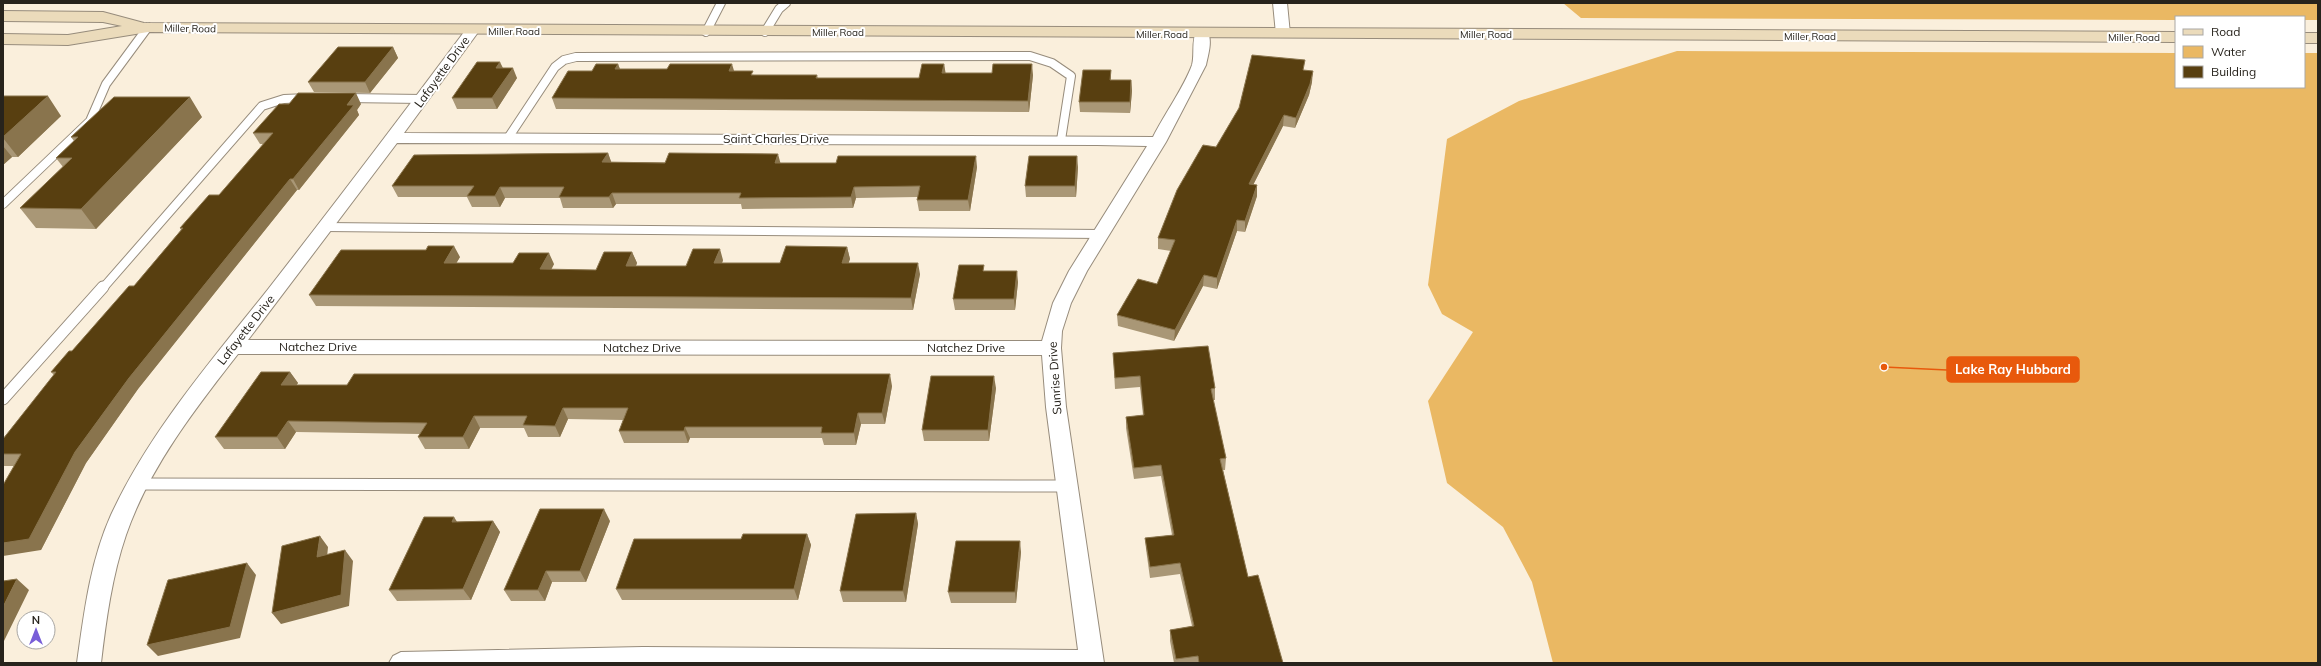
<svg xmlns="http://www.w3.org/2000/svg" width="2321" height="666" viewBox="0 0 2321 666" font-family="Mulish,sans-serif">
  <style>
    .water { fill: #eab863 }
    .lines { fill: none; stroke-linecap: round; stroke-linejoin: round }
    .lane-far1-casing { stroke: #978c7c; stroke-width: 10 }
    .lane-casing { stroke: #978c7c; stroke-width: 13 }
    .street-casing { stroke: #978c7c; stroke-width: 2 }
    .secondary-casing { stroke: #978c7c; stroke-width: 2 }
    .lane-far1 { stroke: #fff; stroke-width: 8 }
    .lane { stroke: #fff; stroke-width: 11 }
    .street { fill: #fff; fill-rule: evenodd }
    .secondary { fill: #ebdbbb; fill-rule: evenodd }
    .wall { fill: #a99776 }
    .shaded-wall { fill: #89744d }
    .building { fill: #583f10; stroke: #89744d }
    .labels { text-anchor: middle; stroke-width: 4; stroke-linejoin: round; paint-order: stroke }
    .far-street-label { font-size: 10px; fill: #27231c; stroke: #fff }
    .street-label { font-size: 12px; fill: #27231c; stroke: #fff }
    .leader { fill: none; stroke: #e8590c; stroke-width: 1.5 }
    .callout-dot { fill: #e8590c; stroke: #fff; stroke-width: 1.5 }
    .callout { fill: #e8590c; stroke: #e8590c; stroke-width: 1.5 }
    .callout-label { font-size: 13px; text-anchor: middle; font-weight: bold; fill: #fff }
  </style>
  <rect width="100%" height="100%" fill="#faefdc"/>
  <path class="water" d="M1563,3H2318V20H2304V17H2176V20L1581,18Z
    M1677,51L2176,53V87H2304V53H2318V663H1553L1532,582L1503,527L1447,483L1428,401L1473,332L1442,314L1428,285L1447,139L1519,101Z"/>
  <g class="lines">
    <defs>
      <path id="lane-far1" d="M706,32L721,3
        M765,32L779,9L786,3
        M345,98L423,99
        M508,138L555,67L564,60L576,57L1030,56L1052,63L1071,76L1061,140
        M3,204L90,121L106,84L148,27
        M325,227L1101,234
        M103,288L262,106L284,99L307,98"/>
      <path id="lane" d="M3,399L103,287
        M138,484L1067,486"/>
      <path id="street" d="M1273,3H1287L1290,34L1288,37H1278L1276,34Z
        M472,27L479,31L404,133L1153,137C1164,115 1184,87 1192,65C1195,55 1191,39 1197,31H1207C1213,40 1208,55 1206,65L1166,142L1087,271L1071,303L1062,331L1061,348L1066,407L1104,663H389L393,656L401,652L643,647L1078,650L1046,407L1042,355L238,354C195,409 149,468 126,535C112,576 106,620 101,663H77C84,613 90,562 111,515C150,431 212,360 269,288C336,202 402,115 467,28ZM397,143L1097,145L1147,146L1069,271L1053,303L1042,341L248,340Z"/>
      <path id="secondary" d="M3,11L103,12L144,23L2176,32V42L148,32L68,45L3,44V34L68,35L122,26L103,22L3,21Z
        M2304,33H2318V43H2304Z"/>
    </defs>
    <use href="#lane-far1" class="lane-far1-casing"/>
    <use href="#lane" class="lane-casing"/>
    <use href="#street" class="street-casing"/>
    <use href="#secondary" class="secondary-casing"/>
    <use href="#lane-far1" class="lane-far1"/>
    <use href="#lane" class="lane"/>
    <use href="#street" class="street"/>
    <use href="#secondary" class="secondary"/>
  </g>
  <path class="wall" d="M393,47L398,58L370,93L314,92L308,82Z
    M618,64L620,69L734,71L754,75H817L818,78H919L944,64L945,73L1033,75L1029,112L556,109L552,98L592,71Z
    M503,68L517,78L497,109H457L452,98Z
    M1111,70V80H1131L1132,91L1130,113L1080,112L1079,102Z
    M1304,70L1312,82L1309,95L1295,128L1283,126L1253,185H1257V196L1245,232L1237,231L1217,289L1203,286L1174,341L1118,326L1117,315L1157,284L1171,251L1158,249V238L1216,147Z
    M3,96L61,116L18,157H12L3,165Z
    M361,104L357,110L359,115L299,190H297L138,389L86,463L41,550L14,466H3V439L54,375L51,372L72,351L134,286L181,230L180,228L219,195L263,144H260L253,133Z
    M202,117L96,229L36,228L20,208L63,167L56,158L74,141L71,137Z
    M608,153L611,162L780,163L977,167L970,211H919L917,200V197L856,198L853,208L742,209L741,204H616L613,208H563L560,198H505L500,207H472L467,197H398L392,186Z
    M1078,167L1076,197H1026L1025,186Z
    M847,247L850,259L848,263L920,274L913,310L316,306L309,295L460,257L456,263L554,264L551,270H596L632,252L637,263L636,266H686L723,260L722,263H780Z
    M985,271L1018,282L1015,310H955L953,299Z
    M1113,353L1215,388V400H1213L1226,458L1225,470H1223L1248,577L1283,663H1174L1170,641V630L1192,626L1180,574L1150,578L1146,549L1145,538L1172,535L1161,476L1134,479L1126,428V417L1143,415L1140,387L1115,389Z
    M290,372L298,383L296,385L892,386L885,424H861L856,445H824L822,438H690L688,443H624L619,431L623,420L568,419L560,437H528L524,428H480L469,449H425L418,437L420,434L296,432L285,449H224L215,437Z
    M996,388L989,441H924L922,430Z
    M916,513L918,524L906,602H843L840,591Z
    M493,521L500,532L471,600L397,601L389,590L457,522Z
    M610,521L586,582H552L545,601H511L504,590Z
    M807,534L811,545L798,600H622L616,589Z
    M1021,552L1016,603H951L948,592Z"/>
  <path class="shaded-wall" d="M393,47L398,58L370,93L365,82Z
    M500,62L505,72L496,68Z
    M618,64L622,75L615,69Z
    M732,64L735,74L729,71Z
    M944,64L946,75L942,73Z
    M1032,64L1033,75L1029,112L1028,101Z
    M513,68L517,78L497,109L492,98Z
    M1313,71L1312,82L1309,95L1295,128L1296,118Z
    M1131,80L1132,91L1130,113V102Z
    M356,93L361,104L357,110L359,115L299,190L293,179L347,105Z
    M48,96L61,116L18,157L3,138V137Z
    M190,97L202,117L96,229L81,209Z
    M1284,115L1283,126L1248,195L1249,184Z
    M3,146L12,157L3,165Z
    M608,153L612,164L602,162Z
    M778,154L781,165L775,163Z
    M976,156L977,167L970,211L968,200Z
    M1077,156L1078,167L1076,197L1075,186Z
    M290,179L297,190L138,389L86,463L41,550L3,556V543L75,452L129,378Z
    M1257,185V196L1245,232V221Z
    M500,187L505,198L500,207L495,196Z
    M854,187L856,198L853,208L851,197Z
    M612,193L616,204L613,208L609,197Z
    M1237,220V231L1217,289V278Z
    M454,246L460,257L450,274L444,263Z
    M847,247L850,259L845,274L842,263Z
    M720,249L723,260L718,275L714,263Z
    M632,252L637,263L631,277L626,266Z
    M549,253L554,264L545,281L540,269Z
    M918,263L920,274L913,310L911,298Z
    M1017,271L1018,282L1015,310L1014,299Z
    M1204,275L1203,286L1174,341L1175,330Z
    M290,372L298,383L289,396L281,385Z
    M890,374L892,386L885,424L882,413Z
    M994,376L996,388L989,441L988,430Z
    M563,408L568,419L560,437L555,426Z
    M858,413L861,424L856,445L854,433Z
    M474,416L480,428L469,449L463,437Z
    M288,421L296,432L285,449L277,437Z
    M685,427L690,438L688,443L684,431Z
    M604,509L610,521L586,582L580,571Z
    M916,513L918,524L906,602L903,591Z
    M454,517L461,528L452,522Z
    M493,521L500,532L471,600L463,589Z
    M807,534L811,545L798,600L794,589Z
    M320,536L328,547L326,568L317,557Z
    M1020,541L1021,552L1016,603L1015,592Z
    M345,550L353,561L349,606L281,624L272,613Z
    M247,563L256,575L240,638L158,656L147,645Z
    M546,571L552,582L545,601L538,590Z
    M17,579L29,590L3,643V607Z"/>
  <path class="building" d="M338,47H393L365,82H308Z
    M1252,55L1305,60L1303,70L1313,71L1310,84L1296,118L1284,115L1249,184L1257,185L1245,221L1237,220L1217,278L1204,275L1175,330L1117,315L1138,279L1157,284L1175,240L1158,238L1177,190L1203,145L1216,147L1239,108Z
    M477,62H500L496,68H513L492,98H452Z
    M596,64H618L615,69H667L670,64H732L729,71H753L751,75H817L816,78H919L922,64H944L942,73H992L993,64H1032L1028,101L552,98L568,71H592Z
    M1083,70H1111L1110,80H1131L1130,102H1079Z
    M298,93H356L347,105H354L293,179H290L129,378L75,452L29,539L3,543V485L21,454H3V439L56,372H51L69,351H72L129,286H134L183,228H180L209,195H219L273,133H253L279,104H289Z
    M3,96H48L3,137Z
    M114,97H190L81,209L20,208L72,158H56L78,137H71Z
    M608,153L602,162L665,163L669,153L778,154L775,163H836L838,156H976L968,200H917L920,186L854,187L851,197L739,198L741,193H612L609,197H559L564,187H500L495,196H467L474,186H392L414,155Z
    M1029,156H1077L1075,186H1025Z
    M428,246H454L444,263H513L519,253H549L540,269L596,270L604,252H632L626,266H686L693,249H720L714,263H780L786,246L847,247L842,263H918L911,298L309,295L341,250H426Z
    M959,265H984L983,271H1017L1014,299H953Z
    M1208,346L1215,388L1211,389L1226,458L1220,459L1248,577L1258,575L1283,663H1199L1198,656L1176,659L1170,630L1194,626L1180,563L1150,567L1145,538L1174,535L1161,465L1134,468L1126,417L1144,415L1140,376L1115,378L1113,353Z
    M261,372H290L281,385H347L354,374H890L882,413H858L854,433H821L822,427H685L684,431H619L628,408H563L555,426L523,425L527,416H474L463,437H418L427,423L288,421L277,437H215Z
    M931,376H994L988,430H922Z
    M540,509H604L580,571H546L538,590H504Z
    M916,513L903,591H840L856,514Z
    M424,517H454L452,522L493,521L463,589L389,590Z
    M743,534H807L794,589H616L634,539H741Z
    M320,536L317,557L345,550L341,595L272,613L282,546Z
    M956,541H1020L1015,592H948Z
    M247,563L230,627L147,645L168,580Z
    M17,579L3,607V581Z"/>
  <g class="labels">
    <g class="far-street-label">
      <text transform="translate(190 28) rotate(1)" y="4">Miller Road</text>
      <text x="514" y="35">Miller Road</text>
      <text x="838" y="36">Miller Road</text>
      <text x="1162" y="38">Miller Road</text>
      <text x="1486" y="38">Miller Road</text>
      <text x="1810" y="40">Miller Road</text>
      <text x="2134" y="41">Miller Road</text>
    </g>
    <g class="street-label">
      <text transform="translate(442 72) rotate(-54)" y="4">Lafayette Drive</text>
      <text x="776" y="143">Saint Charles Drive</text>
      <text transform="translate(246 330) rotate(-52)" y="4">Lafayette Drive</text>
      <text x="318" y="351">Natchez Drive</text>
      <text x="642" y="352">Natchez Drive</text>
      <text x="966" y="352">Natchez Drive</text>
      <text transform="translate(1055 378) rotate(-94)" y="4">Sunrise Drive</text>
    </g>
  </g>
  <path class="leader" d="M1884 367L1947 370"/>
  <circle class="callout-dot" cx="1884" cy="367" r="4"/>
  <rect class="callout" x="1947" y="357" width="132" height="25" rx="4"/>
  <g class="callout-label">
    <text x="2013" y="374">Lake Ray Hubbard</text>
  </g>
  <rect width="2321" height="666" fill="none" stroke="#27231c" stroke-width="8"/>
  <rect x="2175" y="16" width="130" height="72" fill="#ffffff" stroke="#a9a7a4"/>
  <rect x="2183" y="29" width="20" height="6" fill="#ebdbbb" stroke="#a9a7a4"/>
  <text x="2211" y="36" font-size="12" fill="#27231c">Road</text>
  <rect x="2183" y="46" width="20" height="12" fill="#eab863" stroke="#a9a7a4"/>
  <text x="2211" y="56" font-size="12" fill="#27231c">Water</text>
  <rect x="2183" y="66" width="20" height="12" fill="#583f10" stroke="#a9a7a4"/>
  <text x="2211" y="76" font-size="12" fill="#27231c">Building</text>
  <g transform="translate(36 630)"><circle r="19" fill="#ffffff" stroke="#a9a7a4"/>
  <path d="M0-3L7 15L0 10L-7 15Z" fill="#785ed8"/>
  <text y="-6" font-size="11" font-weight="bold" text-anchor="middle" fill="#27231c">N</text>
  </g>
</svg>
